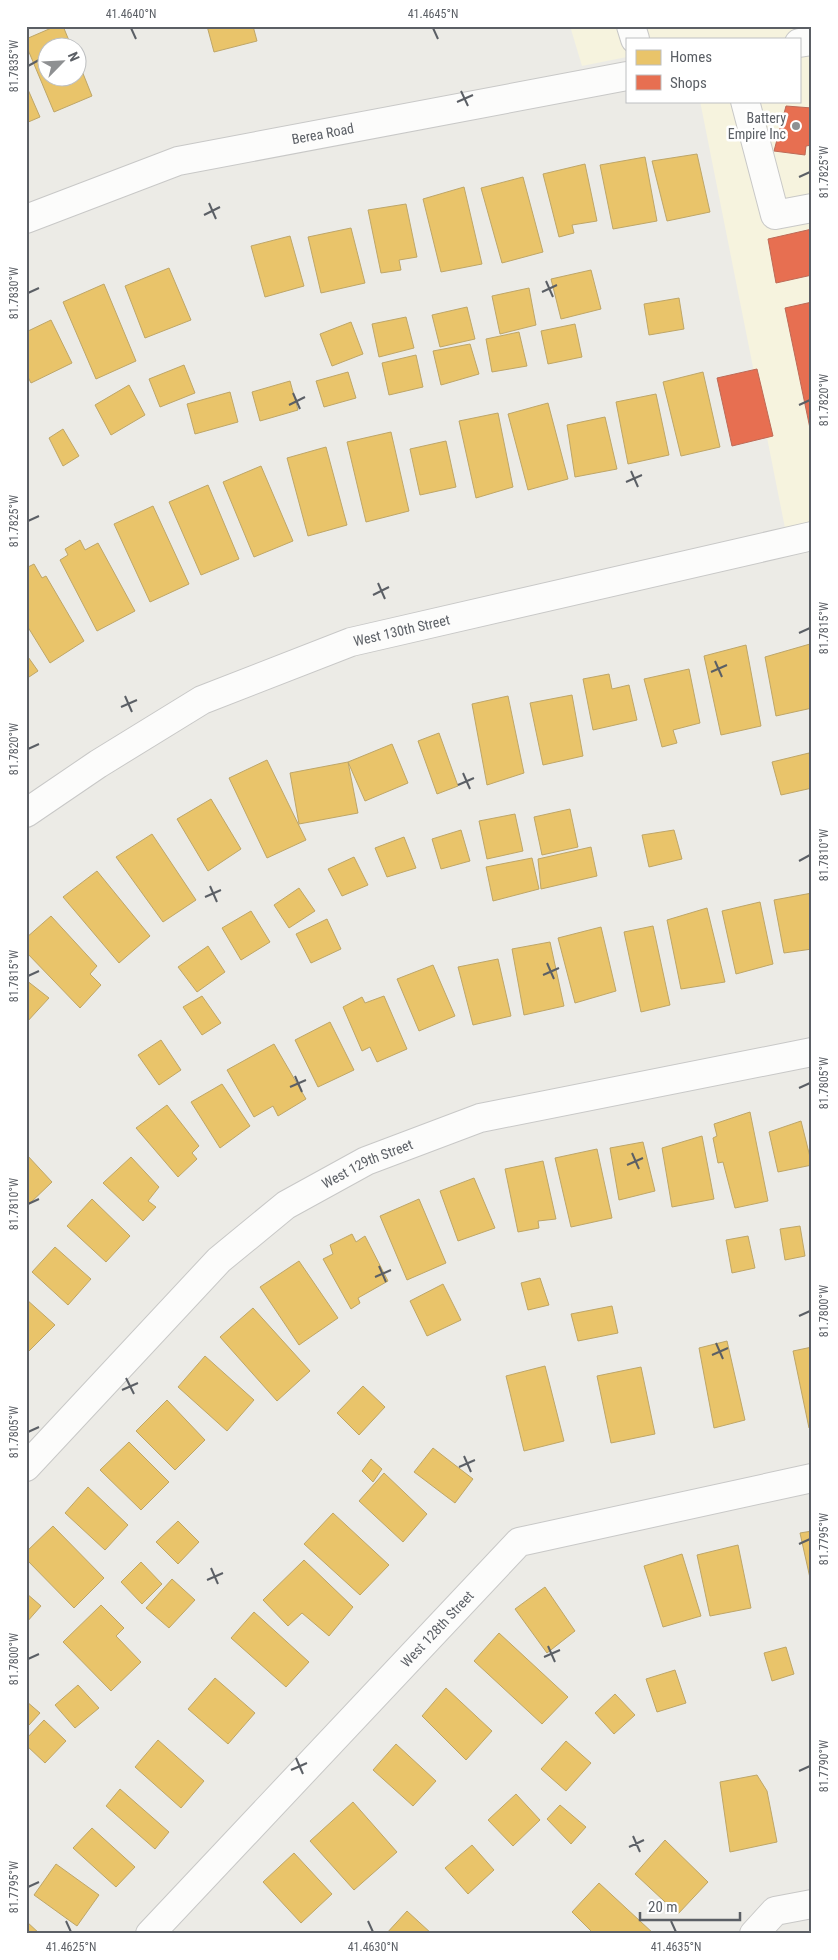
<svg xmlns="http://www.w3.org/2000/svg" width="838" height="1960" viewBox="0 0 838 1960" font-family="'Roboto Condensed',sans-serif">
  <style>
    .commercial { fill: #f6f3de }
    .homes { fill: #e9c46a; stroke: #bea668 }
    .shops { fill: #e76f51; stroke: #bd6a57 }
    .lines { fill: none; stroke-linecap: round; stroke-linejoin: round }
    .minor-casing { stroke: #c8c8c7; stroke-width: 30 }
    .minor { stroke: #fcfcfb; stroke-width: 28 }
    .ticks { fill: none; stroke: #5b5f65; stroke-width: 2 }
    .poi-dot { fill: #8e9092; stroke: #fff; stroke-width: 2 }
    .labels { text-anchor: middle; stroke-width: 5; stroke-linejoin: round; paint-order: stroke }
    .poi-label { font-size: 14px; fill: #5b5f65; stroke: #fff; text-anchor: end }
    .street-label { font-size: 14px; fill: #5b5f65; stroke: #fff }
    .neatline { fill: none; stroke: #5b5f65; stroke-width: 2 }
    .ticks-label { font-size: 12px; text-anchor: middle; fill: #5b5f65 }
  </style>
  <rect width="100%" height="100%" fill="#ecebe6"/>
  <path class="commercial" d="M570,26H812V522L785,528L700,101H799V39H627V57L582,66Z"/>
  <path class="homes" d="M56,26H63L72,48H48V78H78V61L92,96L54,112L26,45V39Z
    M207,26H253L257,41L214,52Z
    M26,85L40,117L26,123Z
    M697,154L710,212L667,221L652,161Z
    M645,157L657,221L613,229L600,165Z
    M585,164L597,221L572,225L574,233L559,237L543,174Z
    M523,177L543,252L502,263L481,188Z
    M464,187L482,264L441,272L423,199Z
    M406,204L417,257L399,260L401,270L381,273L368,210Z
    M351,228L365,283L321,293L308,237Z
    M290,236L304,286L265,297L251,246Z
    M169,268L191,320L145,338L125,286Z
    M591,270L601,309L561,319L551,279Z
    M104,284L136,361L96,379L63,302Z
    M529,288L536,325L500,334L492,296Z
    M679,298L684,329L649,335L644,304Z
    M467,307L475,339L440,347L432,315Z
    M406,317L414,348L379,357L372,324Z
    M51,320L72,363L31,383L26,373V332Z
    M351,322L363,354L332,366L320,334Z
    M575,324L582,357L548,364L541,331Z
    M519,332L527,366L492,372L486,339Z
    M470,344L479,374L441,385L433,351Z
    M416,355L423,387L389,395L382,363Z
    M184,365L195,393L160,407L149,379Z
    M348,372L356,398L324,407L316,381Z
    M703,372L720,447L681,456L663,382Z
    M290,381L298,410L260,421L252,392Z
    M129,385L145,415L111,435L95,405Z
    M230,392L238,422L195,434L187,404Z
    M656,394L669,455L628,464L616,402Z
    M548,403L568,479L528,490L508,414Z
    M498,413L513,487L476,498L459,421Z
    M605,417L617,469L575,477L567,425Z
    M63,429L79,456L63,466L49,438Z
    M391,432L409,511L366,522L347,442Z
    M446,441L456,487L420,495L410,449Z
    M326,447L347,525L308,536L287,458Z
    M261,466L293,541L254,557L223,482Z
    M208,485L239,559L201,575L169,502Z
    M153,506L189,584L150,602L114,524Z
    M80,540L85,550L98,543L135,611L97,631L60,560L68,555L65,549Z
    M34,564L42,578L46,576L84,641L50,663L26,624V568Z
    M810,644L812,708L776,716L765,657Z
    M746,645L761,726L721,735L704,656Z
    M26,654L38,671L26,679Z
    M689,669L700,723L673,730L677,743L662,747L644,679Z
    M609,674L612,689L629,685L637,720L593,730L583,679Z
    M572,695L583,756L543,765L530,703Z
    M508,696L524,773L487,785L472,704Z
    M439,733L458,786L437,794L418,741Z
    M392,744L408,783L365,801L348,762Z
    M809,753L812,764V788L781,795L772,762Z
    M267,760L306,840L267,858L229,778Z
    M348,762L358,813L299,824L290,773Z
    M211,799L241,849L208,871L177,819Z
    M570,809L578,847L542,855L534,817Z
    M515,814L523,851L487,859L479,821Z
    M461,830L470,861L441,869L432,839Z
    M674,830L682,859L649,867L642,835Z
    M152,834L196,900L163,922L116,857Z
    M404,837L416,868L387,877L375,848Z
    M591,847L597,876L541,889L538,859Z
    M354,857L368,885L342,896L328,869Z
    M532,858L539,889L493,901L486,867Z
    M97,871L150,936L119,963L63,897Z
    M299,888L315,911L289,928L274,905Z
    M812,893V949L784,953L774,900Z
    M760,902L773,964L736,974L722,911Z
    M707,908L725,982L681,989L667,920Z
    M251,911L270,942L241,960L222,928Z
    M51,916L97,966L90,974L101,985L80,1008L26,952V938Z
    M327,919L341,949L311,963L296,934Z
    M653,926L670,1005L641,1012L624,932Z
    M601,927L616,991L575,1003L558,938Z
    M550,942L564,1006L524,1015L512,949Z
    M208,946L225,972L197,992L178,967Z
    M498,959L511,1016L473,1025L458,967Z
    M433,965L455,1016L419,1031L397,979Z
    M26,980L49,998L26,1023Z
    M202,996L221,1023L202,1035L183,1007Z
    M384,996L407,1049L377,1062L370,1047L362,1051L343,1007L362,997L365,1003Z
    M330,1022L354,1070L318,1087L295,1040Z
    M161,1040L181,1070L159,1085L138,1055Z
    M274,1044L306,1099L278,1116L273,1106L254,1117L227,1070Z
    M222,1084L250,1126L220,1148L191,1102Z
    M167,1105L199,1146L192,1153L197,1159L178,1177L136,1128Z
    M750,1112L768,1201L735,1208L723,1162L718,1163L713,1138L717,1136L714,1124Z
    M801,1121L812,1165L778,1172L769,1132Z
    M702,1136L714,1199L672,1207L662,1148Z
    M643,1142L655,1191L619,1200L610,1148Z
    M597,1149L612,1218L571,1227L555,1158Z
    M27,1155L52,1182L26,1207V1156Z
    M131,1157L159,1187L148,1201L156,1207L143,1221L103,1183Z
    M543,1161L556,1219L538,1221L539,1228L518,1232L505,1169Z
    M474,1178L495,1228L458,1241L440,1191Z
    M92,1199L130,1236L106,1262L67,1226Z
    M419,1199L446,1263L407,1280L380,1216Z
    M800,1226L805,1256L785,1260L780,1229Z
    M352,1234L356,1242L365,1236L388,1281L358,1298L360,1303L351,1309L323,1259L333,1254L330,1245Z
    M748,1236L755,1268L732,1273L726,1240Z
    M55,1247L91,1279L68,1305L32,1272Z
    M299,1261L338,1318L299,1345L260,1287Z
    M540,1278L549,1305L528,1310L521,1283Z
    M443,1284L461,1320L427,1336L410,1301Z
    M26,1299L55,1325L27,1353L26,1352Z
    M612,1306L618,1333L578,1341L571,1314Z
    M253,1308L310,1371L277,1401L220,1337Z
    M727,1341L745,1420L714,1428L699,1348Z
    M812,1347V1427L809,1428L793,1351Z
    M205,1356L254,1400L227,1431L178,1387Z
    M545,1366L564,1441L524,1451L506,1376Z
    M641,1367L655,1434L611,1443L597,1376Z
    M363,1386L385,1407L359,1435L337,1413Z
    M167,1400L205,1440L175,1470L136,1431Z
    M129,1442L169,1482L141,1510L100,1470Z
    M433,1448L473,1479L455,1503L414,1472Z
    M371,1459L382,1469L373,1482L362,1471Z
    M384,1473L427,1514L403,1542L359,1501Z
    M88,1487L128,1525L105,1550L65,1513Z
    M333,1513L389,1565L360,1595L304,1544Z
    M178,1521L199,1542L178,1564L156,1542Z
    M53,1526L104,1578L74,1608L26,1559V1552Z
    M812,1531V1587L800,1533Z
    M738,1545L751,1608L710,1616L697,1555Z
    M682,1554L701,1616L663,1627L644,1566Z
    M304,1560L353,1607L329,1636L302,1613L288,1626L263,1600Z
    M141,1562L162,1584L142,1604L121,1582Z
    M172,1579L195,1600L169,1628L146,1608Z
    M545,1587L575,1631L547,1653L515,1609Z
    M26,1593L41,1606L26,1623Z
    M101,1605L124,1628L116,1636L141,1662L111,1691L63,1642Z
    M254,1612L309,1662L286,1687L231,1638Z
    M499,1633L568,1697L542,1724L474,1661Z
    M786,1647L794,1674L772,1681L764,1653Z
    M675,1670L686,1703L657,1712L646,1679Z
    M215,1678L255,1713L228,1744L188,1709Z
    M78,1685L99,1708L75,1728L55,1705Z
    M446,1688L492,1731L466,1760L422,1716Z
    M615,1694L635,1715L614,1734L595,1713Z
    M26,1701L40,1713L29,1725L26,1723Z
    M44,1720L66,1741L45,1763L26,1745V1739Z
    M158,1740L204,1781L181,1808L135,1767Z
    M566,1741L591,1763L566,1791L541,1769Z
    M396,1744L436,1781L413,1806L373,1770Z
    M757,1775L767,1791L777,1842L730,1852L720,1782Z
    M120,1789L169,1832L155,1849L106,1806Z
    M516,1794L540,1820L513,1846L488,1820Z
    M353,1802L397,1852L354,1890L310,1841Z
    M560,1805L586,1827L571,1844L547,1819Z
    M92,1828L135,1867L116,1887L73,1848Z
    M665,1840L708,1882L678,1914L635,1874Z
    M472,1845L494,1870L468,1894L445,1868Z
    M294,1853L332,1894L301,1923L263,1882Z
    M56,1864L99,1895L77,1926L34,1895Z
    M599,1883L654,1934H594L572,1912Z
    M407,1911L432,1934H386Z
    M26,1921L40,1934H26Z"/>
  <path class="shops" d="M786,106L812,108V145L806,146L805,155L774,151Z
    M812,229V275L776,283L768,239Z
    M812,302V438L785,308Z
    M757,369L773,436L732,446L717,378Z"/>
  <g class="lines">
    <defs>
      <g id="minor">
        <path d="M631,26L635,39"/>
        <path d="M799,43L812,41"/>
        <path d="M745,101L775,215L812,208"/>
        <path id="s1" d="M26,219L178,161L627,76"/>
        <path id="s2" d="M26,813L98,764L202,700L351,642L812,536"/>
        <path id="s3" d="M26,1467L219,1260L286,1205L366,1161L480,1118L812,1052"/>
        <path id="s4" d="M150,1934L519,1542L812,1478"/>
        <path d="M754,1934L775,1911L812,1904"/>
      </g>
    </defs>
    <use href="#minor" class="minor-casing"/>
    <use href="#minor" class="minor"/>
  </g>
  <path class="ticks" d="M131,28L136,39M433,28L438,39M28,66L39,60M461,91L468,106M457,102L473,95M799,177L810,172M209,203L216,219M204,215L220,207M546,281L553,297M542,292L557,285M28,293L39,288M293,393L300,409M289,405L305,397M799,405L810,400M631,471L638,487M626,482L642,475M28,521L39,516M378,583L385,599M373,595L389,587M799,633L810,628M715,661L722,677M711,672L727,665M125,696L132,712M121,707L137,700M28,749L39,744M463,773L470,789M458,785L474,778M799,861L810,855M210,886L217,902M205,897L221,890M547,963L554,979M543,975L559,968M28,976L39,971M295,1076L302,1092M290,1087L306,1080M799,1088L810,1083M632,1153L639,1169M627,1165L643,1158M28,1204L39,1199M379,1266L386,1282M375,1277L391,1270M799,1316L810,1311M716,1343L723,1359M712,1355L728,1348M126,1378L134,1394M122,1390L138,1383M28,1432L39,1427M464,1456L471,1472M459,1467L475,1460M799,1544L810,1539M211,1568L218,1584M207,1580L223,1573M548,1646L555,1662M544,1657L560,1650M28,1659L39,1654M296,1758L303,1774M291,1770L307,1763M799,1771L810,1766M633,1836L640,1852M629,1847L644,1840M28,1887L39,1882M66,1921L71,1932M368,1921L373,1932M671,1921L676,1932"/>
  <circle class="poi-dot" cx="796" cy="126" r="5"/>
  <g class="labels">
    <g class="poi-label">
      <text x="786" y="123">Battery<tspan x="786" dy="16">Empire Inc</tspan></text>
    </g>
    <g class="street-label">
      <text dy="5" stroke="none"><textPath href="#s1" startOffset="310">Berea Road</textPath></text>
      <text dy="5" stroke="none"><textPath href="#s2" startOffset="421">West 130th Street</textPath></text>
      <text dy="5" stroke="none"><textPath href="#s3" startOffset="461">West 129th Street</textPath></text>
      <text dy="5" stroke="none"><textPath href="#s4" startOffset="419">West 128th Street</textPath></text>
    </g>
  </g>
  <rect width="838" height="1960" fill="none" stroke="#ffffff" stroke-width="55"/>
  <rect x="626" y="38" width="175" height="65" fill="#ffffff" stroke="#bdbfc1"/>
  <rect x="636" y="50" width="25" height="15" fill="#e9c46a" stroke="#bdbfc1"/>
  <text x="670" y="62" font-size="15" fill="#5b5f65">Homes</text>
  <rect x="636" y="75" width="25" height="15" fill="#e76f51" stroke="#bdbfc1"/>
  <text x="670" y="88" font-size="15" fill="#5b5f65">Shops</text>
  <g transform="translate(62 62) rotate(66)"><circle r="24" fill="#ffffff" stroke="#bdbfc1"/>
  <path d="M0-4L9 19L0 12L-9 19Z" fill="#8e9092"/>
  <text y="-8" font-size="14" font-weight="bold" text-anchor="middle" fill="#5b5f65">N</text>
  </g>
  <path d="M640 1912v8h100v-8" fill="none" stroke="#5b5f65" stroke-width="2.5"/>
  <text x="648" y="1912" font-size="15" fill="#5b5f65" stroke="#ffffff" stroke-width="4" paint-order="stroke">20 m</text>
  <rect x="28" y="28" width="782" height="1904" class="neatline"/>
  <g class="ticks-label">
    <text x="131" y="18">41.4640°N</text>
    <text x="433" y="18">41.4645°N</text>
    <text transform="translate(14 66) rotate(-90)" y="4">81.7835°W</text>
    <text transform="translate(824 172) rotate(-90)" y="4">81.7825°W</text>
    <text transform="translate(14 293) rotate(-90)" y="4">81.7830°W</text>
    <text transform="translate(824 400) rotate(-90)" y="4">81.7820°W</text>
    <text transform="translate(14 521) rotate(-90)" y="4">81.7825°W</text>
    <text transform="translate(824 628) rotate(-90)" y="4">81.7815°W</text>
    <text transform="translate(14 749) rotate(-90)" y="4">81.7820°W</text>
    <text transform="translate(824 855) rotate(-90)" y="4">81.7810°W</text>
    <text transform="translate(14 976) rotate(-90)" y="4">81.7815°W</text>
    <text transform="translate(824 1083) rotate(-90)" y="4">81.7805°W</text>
    <text transform="translate(14 1204) rotate(-90)" y="4">81.7810°W</text>
    <text transform="translate(824 1311) rotate(-90)" y="4">81.7800°W</text>
    <text transform="translate(14 1432) rotate(-90)" y="4">81.7805°W</text>
    <text transform="translate(824 1539) rotate(-90)" y="4">81.7795°W</text>
    <text transform="translate(14 1659) rotate(-90)" y="4">81.7800°W</text>
    <text transform="translate(824 1766) rotate(-90)" y="4">81.7790°W</text>
    <text transform="translate(14 1887) rotate(-90)" y="4">81.7795°W</text>
    <text x="71" y="1951">41.4625°N</text>
    <text x="373" y="1951">41.4630°N</text>
    <text x="676" y="1951">41.4635°N</text>
  </g>
</svg>
